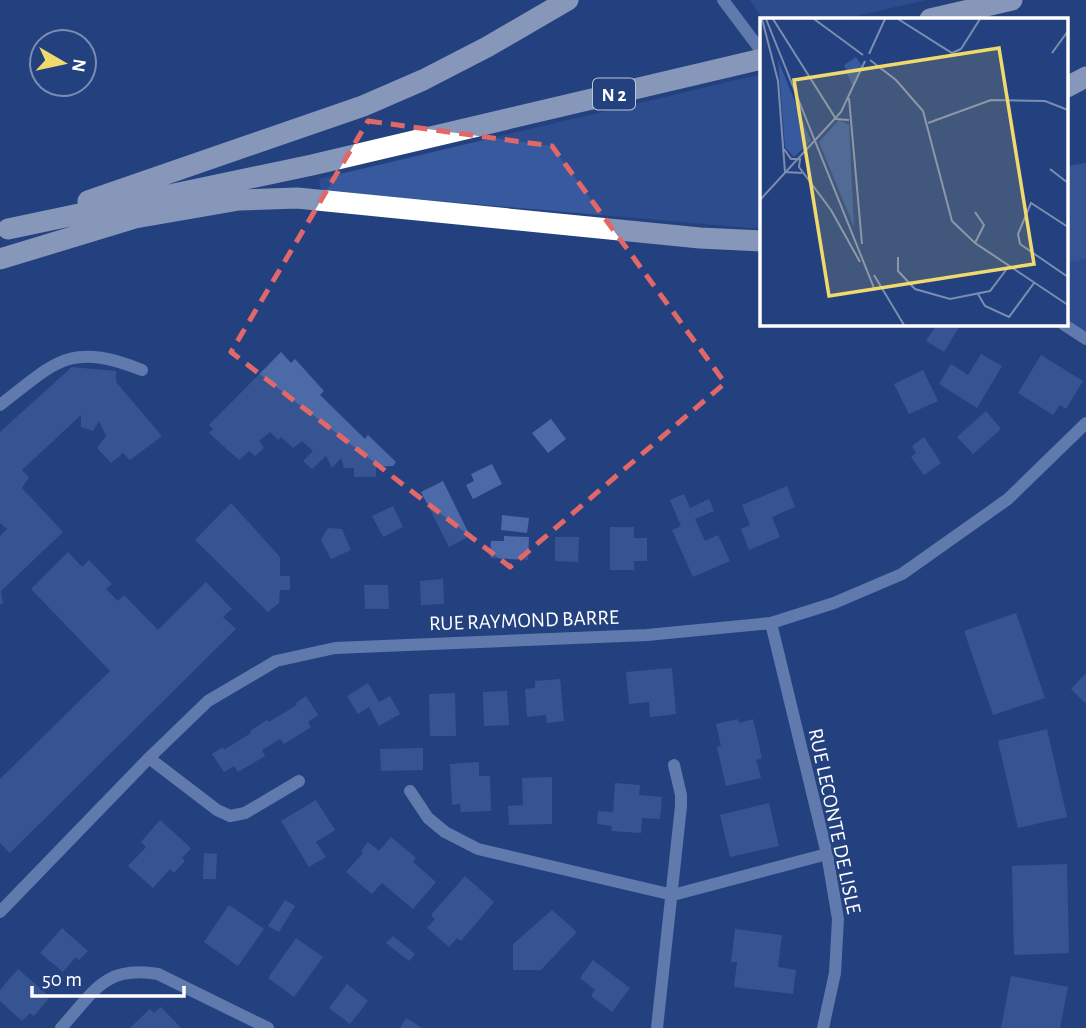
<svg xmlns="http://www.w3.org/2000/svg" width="1086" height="1028" viewBox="0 0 1086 1028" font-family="'Alegreya Sans',sans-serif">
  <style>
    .green { fill: #37599d }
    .building { fill: #4c6aa8 }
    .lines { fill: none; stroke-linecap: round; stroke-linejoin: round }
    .minor { stroke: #a9bee6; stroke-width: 12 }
    .highway { stroke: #fff; stroke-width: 21 }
    .marked { fill: none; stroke: #e26868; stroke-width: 5; stroke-dasharray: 14 9; stroke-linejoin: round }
    .labels { text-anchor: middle; stroke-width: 5; stroke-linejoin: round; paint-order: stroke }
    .shield { fill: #24417f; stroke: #bdc6d9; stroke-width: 2 }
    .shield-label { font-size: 19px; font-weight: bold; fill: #fff }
    .street-label { font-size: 21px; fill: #fff; stroke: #24417f }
    .inset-road { fill: none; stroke: #7c8db2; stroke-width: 2 }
    .view { fill: #f1da6d; fill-opacity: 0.15; stroke: #f1da6d; stroke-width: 3.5 }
    .inset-edge { fill: none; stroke: #fff; stroke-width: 3.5 }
  </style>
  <rect width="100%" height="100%" fill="#24417f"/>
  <path class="green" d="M750,0H926L843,19H763Z
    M762,74V229L321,191L319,179Z
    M1086,259V332L1067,320V263Z"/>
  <path class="building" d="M1086,163V259L1067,263V166Z
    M937,324H964L961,329L959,327L944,352L926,341Z
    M281,352L291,363L295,359L324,391L320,395L365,439L368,435L396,462L393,466L376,467V477H354V468H344L341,458L332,468L326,456L312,469L303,461L313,451L302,441L293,448L281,437L278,440L270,432L259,441L264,448L255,456L249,451L239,460L209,433L213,429L209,425Z
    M981,354L1002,366L977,408L939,384L951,364L968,375Z
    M1041,355L1083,381L1066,409L1060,405L1053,415L1018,393Z
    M72,367L116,371V382L162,436L130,460L123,453L111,463L97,448L106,436L99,421L93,431L81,427V415L22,470L29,477L22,488L63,532L1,591L3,604H0V536L7,529L0,523V432Z
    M923,370L938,401L909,414L894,384Z
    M986,411L1001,429L973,454L957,437Z
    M551,419L566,439L548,453L532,433Z
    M924,437L941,463L924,475L911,457L916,453L912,446Z
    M492,464L502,484L473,499L466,485L474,481L471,474Z
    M443,481L470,536L449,547L421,492Z
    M787,486L795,507L772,517L780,537L749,550L741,529L750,525L742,505Z
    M684,494L690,508L709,499L714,511L695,519L705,541L718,535L730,561L693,577L672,530L681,526L670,500Z
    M231,503L280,557V576H290V590H280L279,603L268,612L195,540Z
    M393,506L403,527L383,537L372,516Z
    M502,515L529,518L527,533L501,530Z
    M610,527H634V538H647V561H634V570H610Z
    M328,528L342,529L351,550L331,559L321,540Z
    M504,536L529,537L528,560L490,558L491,541H504Z
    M555,537H579L578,562L555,561Z
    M68,552L82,567L89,560L112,584L106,589L118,601L124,595L158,630L206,582L232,609L223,617L236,629L10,853L0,843V779L110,671L31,589Z
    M443,579L444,604L421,605L420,581Z
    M364,585H388L389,609H365Z
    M1016,613L1045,698L993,715L964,631Z
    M672,668L676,714L650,717L649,702L629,704L626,672Z
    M1086,673V704L1071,689Z
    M560,679L564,721L547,723L546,715L527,717L525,689L535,688V681Z
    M368,683L379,702L390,696L400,714L379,726L369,707L358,714L347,696Z
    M507,691L509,725L484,726L483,692Z
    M455,693L456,736H430L429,694Z
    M306,696L318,715L308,722L311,727L284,744L280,739L262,750L265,756L238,772L234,766L224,772L212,754L223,747L224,750L251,733L250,731L267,720L269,722L297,705L296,703Z
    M738,719L739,723L753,719L762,758L756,760L761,778L726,786L717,747L721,746L716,724Z
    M1047,729L1067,817L1018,828L998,741Z
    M423,748V770L381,771L380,749Z
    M479,762V776H490L491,811L461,812L460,804L452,805L450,764Z
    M552,777V824L509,825L508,806L523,805L522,778Z
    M615,783L640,785L639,795L662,797L660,819L642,818L641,833L611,831L612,826L597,824L598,811L613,812Z
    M316,800L335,830L316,842L326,857L309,867L281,821Z
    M769,803L779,846L730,857L720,815Z
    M160,820L191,848L182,858L185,861L174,873L170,869L153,888L128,866L146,847L141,842Z
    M391,837L416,858L413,862L436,882L413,909L382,883L372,894L346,872L363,853L361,851L368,842L379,851Z
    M204,853L217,854L216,879H203Z
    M1067,864L1069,953L1014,955L1012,866Z
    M465,876L494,902L461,941L457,938L449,947L427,928L435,919L431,915Z
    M285,900L295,906L279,932L268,926Z
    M229,905L264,929L238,966L204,942Z
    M552,910L577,932L541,970H513V944Z
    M62,928L88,951L79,960L76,957L63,972L40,953Z
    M735,929L782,935L778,967L796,970L793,994L734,987L737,962H731Z
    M393,936L415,954L409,961L386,943Z
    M296,938L323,957L294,997L268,978Z
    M593,960L630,988L612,1012L591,996L595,990L580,978Z
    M18,969L50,997L34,1016L30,1013L22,1021L0,1001V990Z
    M1011,976L1068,987L1060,1028H1001Z
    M347,984L368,1001L350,1024L329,1008Z
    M161,1007L181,1028H130L150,1009L154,1013Z
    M406,1018L422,1028H400Z"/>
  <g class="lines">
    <path class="minor" d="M723,0L762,52
      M1063,324L1086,339
      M0,405C56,362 69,341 142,370
      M771,623L827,854L838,919L835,973L823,1028
      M149,758L217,810L230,816L245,813L299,781
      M410,791L428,818L445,832L478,849L673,895L827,854
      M0,912L149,758L208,701L276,661L335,648L647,635L771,623L834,603L902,574L1008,499L1086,423
      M61,1028C94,992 104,965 158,974L268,1028
      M657,1028L681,806V795L674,765"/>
    <path class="highway" d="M930,19L1012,0
      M1067,87L1086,77
      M88,201L363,106L423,80L487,47L568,0
      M8,229L312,165L762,59
      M0,259L135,218L239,200L297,198L700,238L762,241"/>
  </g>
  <path d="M0 0H1086V1028H0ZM368,121L552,146L725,383L510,567L231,352Z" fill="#24417f" fill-opacity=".55" fill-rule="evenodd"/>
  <path class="marked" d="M368,121L552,146L725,383L510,567L231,352Z"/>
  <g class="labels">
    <rect class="shield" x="593" y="78.5" width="42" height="31" rx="5"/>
    <g class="shield-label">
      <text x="614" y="101">N 2</text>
    </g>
    <g class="street-label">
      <text transform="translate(524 620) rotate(-2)" y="7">RUE RAYMOND BARRE</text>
      <text transform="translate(835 821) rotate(78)" y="7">RUE LECONTE DE LISLE</text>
    </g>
  </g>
  <g transform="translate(760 18)">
    <rect width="308" height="308" fill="#24417f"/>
    <path d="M96,39L102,48L93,70L84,47ZM18,42L51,123L34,139L25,129ZM79,102L89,107L94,209L59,124Z" fill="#37599d"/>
    <path class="inset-road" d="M2,1L18,63L25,154L42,155M6,1L114,270M13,1L76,101L89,102M54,1L103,37M138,1L192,35L201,31L220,1M292,35L308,13M109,36L125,1M110,42L136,62L163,93L192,203L215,225L308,287M89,80L102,226M168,105L231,82L285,83L308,92M24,131L31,141H40L39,149L71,192L100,244M290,151L308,165M0,182L81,94L105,43M215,194L224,207L215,225M308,209L271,185L258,216L260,226L308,259M138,239V253L155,271L190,281L230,273L249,248M114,257L144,307M218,276L225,288L249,299L274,265"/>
    <path class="view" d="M239,30L274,246L69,278L34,62Z"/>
    <rect width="308" height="308" class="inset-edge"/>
  </g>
  <g transform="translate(63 63) rotate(99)"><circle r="33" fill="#24417f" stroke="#7c8db2" stroke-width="2"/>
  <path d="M0-5L12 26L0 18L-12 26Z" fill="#f1da6d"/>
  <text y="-10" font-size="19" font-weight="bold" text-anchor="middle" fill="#ffffff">N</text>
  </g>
  <path d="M32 986v10h152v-10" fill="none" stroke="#ffffff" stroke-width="3.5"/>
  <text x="42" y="986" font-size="21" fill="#ffffff" stroke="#24417f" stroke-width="5" paint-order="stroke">50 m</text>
</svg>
